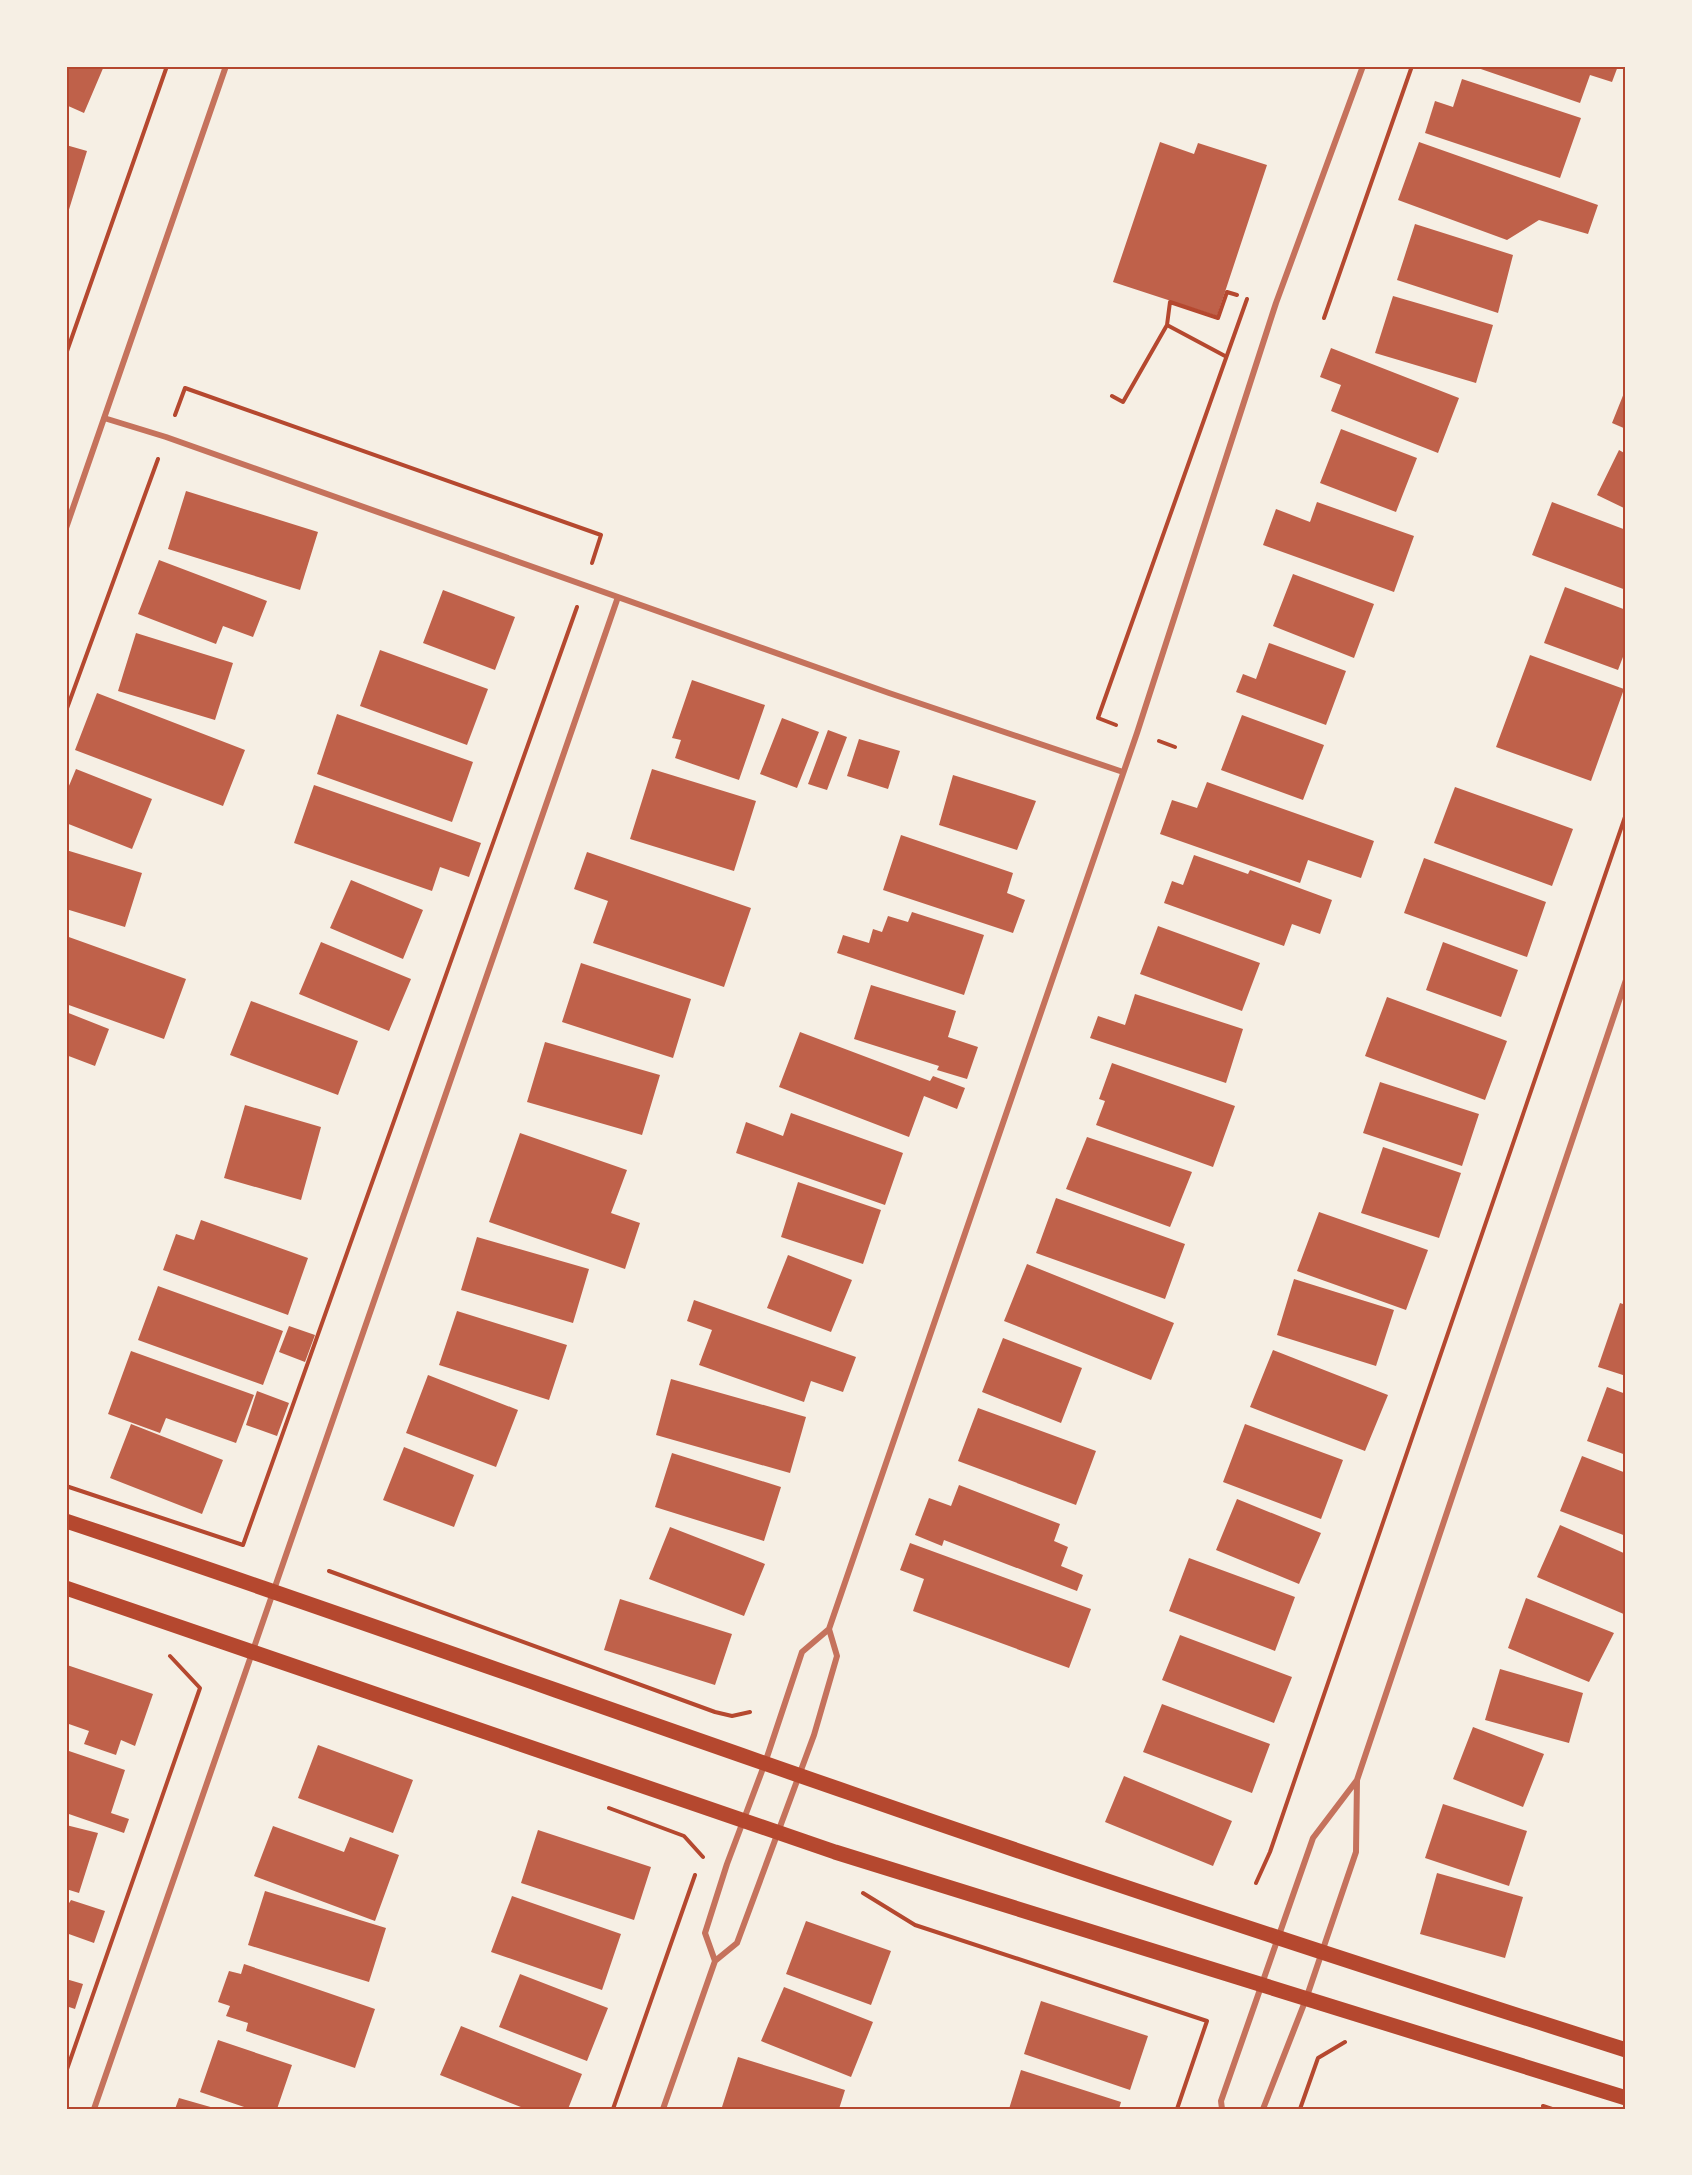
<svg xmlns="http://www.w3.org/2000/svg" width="1692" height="2175" viewBox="0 0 1692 2175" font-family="Arial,sans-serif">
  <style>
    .building { fill: #bf614a }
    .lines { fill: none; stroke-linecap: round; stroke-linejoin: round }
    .path { stroke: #b5482f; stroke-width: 4 }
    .minor { stroke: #c5725c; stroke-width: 6 }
    .primary { stroke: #b5482f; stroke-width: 15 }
    .neatline { fill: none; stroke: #b5482f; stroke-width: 2 }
  </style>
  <rect width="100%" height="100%" fill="#f6efe4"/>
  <path class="building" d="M66,66H104L84,113L66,105Z
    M1472,66H1618L1612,82L1590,75L1580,103Z
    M1462,79L1581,118L1560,178L1425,133L1435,101L1453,107Z
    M1160,142L1194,154L1198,143L1267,165L1217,316L1113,282Z
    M1419,142L1598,205L1588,234L1539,220L1507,240L1398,200Z
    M66,145L87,151L67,216H66Z
    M1415,224L1513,255L1498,313L1397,280Z
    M1393,296L1493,325L1476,383L1375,353Z
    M1331,348L1459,398L1438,453L1331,411L1341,385L1320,377Z
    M1626,388V429L1612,423Z
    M1341,429L1417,458L1396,512L1320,483Z
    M1619,450L1626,454V509L1597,495Z
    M186,491L318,532L300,590L168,549Z
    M1317,502L1414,536L1394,592L1263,545L1276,509L1310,522Z
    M1552,502L1626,530V590L1532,555Z
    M159,560L267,601L253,637L223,626L216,644L138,614Z
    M1293,574L1374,604L1354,658L1273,626Z
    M1565,587L1626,610V649L1618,670L1544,643Z
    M443,590L515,617L495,670L423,643Z
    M136,633L233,663L215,720L118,691Z
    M1269,643L1346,671L1326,725L1236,692L1243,674L1256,679Z
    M380,650L488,689L467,745L360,706Z
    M1530,655L1624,689L1591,781L1496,747Z
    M692,680L765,705L739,780L675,758L681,740L672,738Z
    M97,693L245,750L223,806L75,750Z
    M337,714L473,762L452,822L317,774Z
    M1242,715L1324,745L1303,800L1221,770Z
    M782,718L819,732L797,788L760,774Z
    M828,730L847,737L827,790L808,784Z
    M859,739L900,751L888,789L847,776Z
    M76,769L152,799L132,849L66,823V793Z
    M652,769L756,801L734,871L630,839Z
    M953,775L1036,801L1017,850L939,825Z
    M1207,782L1374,841L1361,878L1308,860L1300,883L1160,834L1172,800L1197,808Z
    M314,785L481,843L469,877L440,867L432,891L294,843Z
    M1455,787L1573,829L1552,886L1434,843Z
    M901,835L1013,873L1007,893L1025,900L1013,933L883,890Z
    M66,850L142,873L125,927L66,909Z
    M587,852L751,908L724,987L593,943L608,901L574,889Z
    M1194,855L1248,874L1250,870L1332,900L1320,934L1292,924L1284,946L1164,903L1172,881L1183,885Z
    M1424,858L1546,902L1527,957L1404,913Z
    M351,880L423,910L403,959L330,928Z
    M912,912L984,935L964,995L837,953L843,935L869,943L873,929L882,932L888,916L908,922Z
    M1158,926L1260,963L1242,1011L1140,974Z
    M66,936L186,979L164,1039L66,1004Z
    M321,942L411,979L389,1031L299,994Z
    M1443,942L1518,970L1501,1017L1426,990Z
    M581,963L691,999L673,1058L562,1022Z
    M871,985L956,1011L948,1037L978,1047L967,1079L937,1070L939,1066L854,1039Z
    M1135,994L1243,1029L1226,1083L1090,1038L1098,1016L1125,1025Z
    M1387,997L1507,1041L1485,1100L1365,1056Z
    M251,1001L358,1041L338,1095L230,1055Z
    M66,1012L109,1029L95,1066L66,1055Z
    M800,1032L930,1081L933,1076L965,1088L957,1109L924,1096L909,1137L779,1087Z
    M545,1042L660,1075L642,1135L527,1102Z
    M1112,1063L1235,1106L1213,1167L1096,1125L1105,1101L1099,1099Z
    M1380,1082L1479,1114L1462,1166L1363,1133Z
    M245,1105L321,1127L301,1200L224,1178Z
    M791,1113L903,1153L885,1205L736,1153L746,1122L783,1136Z
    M520,1133L627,1170L611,1213L640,1223L625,1269L489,1222Z
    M1087,1137L1192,1172L1170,1227L1066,1189Z
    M1383,1147L1461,1173L1439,1238L1361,1213Z
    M798,1182L881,1210L863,1264L781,1237Z
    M1056,1198L1185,1244L1165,1299L1036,1253Z
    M1319,1212L1428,1250L1406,1310L1297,1271Z
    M201,1220L308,1258L288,1315L163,1270L176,1234L194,1240Z
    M477,1237L589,1269L573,1323L461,1290Z
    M788,1255L852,1280L831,1332L767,1308Z
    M1027,1264L1174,1323L1151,1380L1004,1321Z
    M1294,1279L1394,1310L1376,1366L1277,1335Z
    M158,1286L283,1331L263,1385L138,1340Z
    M694,1300L856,1357L843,1392L811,1381L804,1402L699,1365L712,1330L687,1321Z
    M1620,1303L1626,1305V1376L1598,1367Z
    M457,1311L567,1345L549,1400L439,1365Z
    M289,1326L315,1335L305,1362L279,1352Z
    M1003,1338L1082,1368L1061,1423L982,1392Z
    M1273,1350L1388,1395L1365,1451L1250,1407Z
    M131,1351L254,1395L236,1443L166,1418L160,1433L108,1414Z
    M428,1375L518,1410L496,1467L406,1433Z
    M671,1379L806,1417L790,1473L656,1435Z
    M1607,1387L1626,1394V1455L1587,1441Z
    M257,1391L289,1403L277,1436L246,1425Z
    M978,1408L1096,1451L1076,1505L958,1461Z
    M131,1424L223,1460L202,1514L110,1478Z
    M1245,1424L1343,1460L1321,1519L1223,1482Z
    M404,1447L474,1475L454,1527L383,1500Z
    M672,1453L781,1487L764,1541L655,1507Z
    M1582,1456L1626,1473V1536L1560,1511Z
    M959,1485L1060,1524L1054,1541L1068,1547L1061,1566L1083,1575L1077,1591L944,1540L942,1546L915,1535L929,1498L951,1506Z
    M1237,1499L1321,1533L1299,1584L1216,1550Z
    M1560,1525L1626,1554V1615L1537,1577Z
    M670,1527L765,1564L744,1616L649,1579Z
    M910,1543L1091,1609L1069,1668L913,1611L924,1579L900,1570Z
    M1189,1558L1295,1597L1275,1651L1169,1611Z
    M1526,1598L1614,1633L1589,1682L1508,1648Z
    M620,1599L732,1634L715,1685L604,1650Z
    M1180,1635L1292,1677L1274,1723L1162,1680Z
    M67,1665L153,1694L135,1746L121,1740L116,1755L84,1744L89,1731L66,1723Z
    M1500,1669L1583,1693L1569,1743L1485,1720Z
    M1162,1704L1270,1744L1252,1793L1143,1752Z
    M1473,1727L1544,1754L1523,1807L1453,1779Z
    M318,1745L413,1780L393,1833L298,1798Z
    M66,1750L125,1770L111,1813L129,1819L124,1833L66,1813Z
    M1124,1776L1232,1821L1213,1866L1105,1822Z
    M1443,1804L1527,1831L1509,1886L1425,1858Z
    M66,1825L98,1833L79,1893L66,1889Z
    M273,1826L344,1852L350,1837L399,1855L375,1921L254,1876Z
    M538,1830L651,1867L634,1920L521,1883Z
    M1437,1873L1523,1897L1505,1958L1420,1934Z
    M265,1891L386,1928L369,1982L248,1945Z
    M512,1896L621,1934L602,1990L491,1952Z
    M71,1900L105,1911L94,1943L66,1933V1908Z
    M806,1921L891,1951L871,2005L786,1974Z
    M244,1964L375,2009L355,2068L246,2031L248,2023L226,2016L230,2006L218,2002L229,1971L241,1974Z
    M520,1974L608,2008L587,2061L499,2027Z
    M66,1979L83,1984L75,2009L66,2006Z
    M784,1987L873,2022L851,2077L761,2041Z
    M1041,2001L1148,2036L1130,2090L1024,2054Z
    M461,2026L582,2074L568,2109H526L440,2075Z
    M218,2040L292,2065L277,2109H250L200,2092Z
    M738,2057L845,2090L839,2109L722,2107Z
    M1021,2070L1121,2102L1119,2109H1009Z
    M179,2098L214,2108V2109H175Z"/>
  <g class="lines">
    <path class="path" d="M1324,318L1412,66
      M1167,325L1225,356
      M66,354L167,66
      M1112,396L1123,402L1167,325L1170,302L1218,318L1227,292L1237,295
      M175,415L185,388L601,535L592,563
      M66,711L158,459
      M1116,725L1098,718L1247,299
      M1159,741L1175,747
      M66,1486L243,1545L577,607
      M329,1571L715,1712L732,1716L750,1712
      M609,1808L684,1836L703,1857
      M1256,1883L1270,1852L1626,814
      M863,1893L915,1925L1207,2021L1177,2109
      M66,2072L200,1688L170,1656
      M1543,2106L1552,2109
      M613,2109L695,1875
      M1300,2109L1318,2058L1345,2042"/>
    <path class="minor" d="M104,418L166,437L889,693L1123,772
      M66,528L226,66
      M715,1961L705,1933L727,1864L765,1763L802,1652L829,1629L1137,733L1276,303L1363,66
      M94,2109L618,597
      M663,2109L715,1961L737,1943L814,1735L837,1656L829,1629
      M1222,2109L1221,2101L1313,1838L1357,1780
      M1263,2109L1306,1999L1356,1852L1357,1780L1626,980"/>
    <path class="primary" d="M66,1521C330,1609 592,1704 856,1795C1111,1884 1368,1968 1626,2050
      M66,1588L835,1852L1626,2098"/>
  </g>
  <rect width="1692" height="2175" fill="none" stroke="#f6efe4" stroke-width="135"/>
  <rect x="68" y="68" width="1556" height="2040" class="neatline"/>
</svg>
